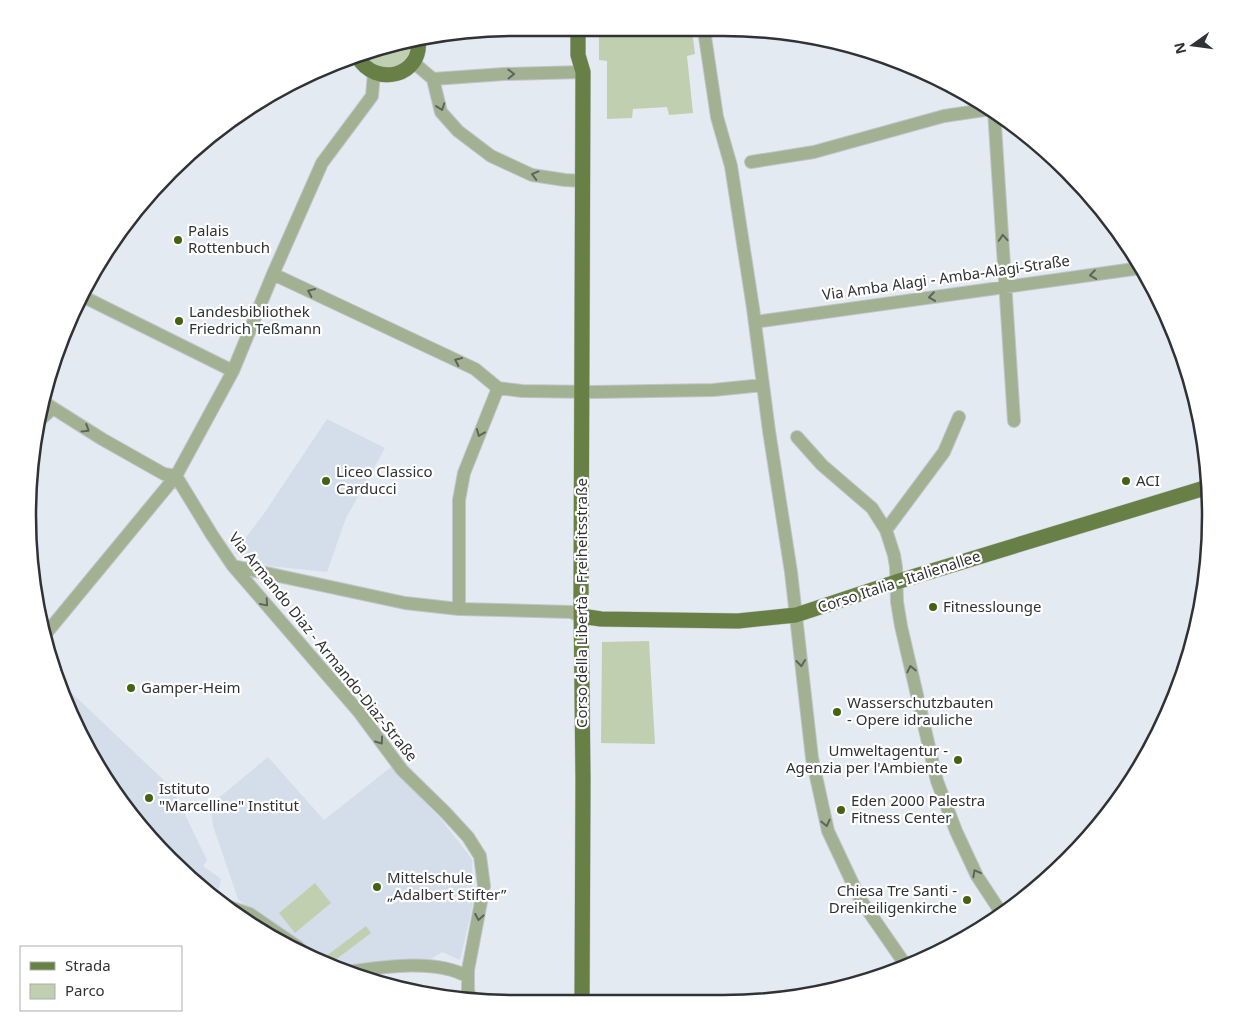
<svg xmlns="http://www.w3.org/2000/svg" width="1238" height="1031" viewBox="0 0 1238 1031" font-family="'Noto Sans',sans-serif">
  <style>
    .built { fill: #d3deea }
    .green { fill: #c1cfb1 }
    .lines { fill: none; stroke-linecap: round; stroke-linejoin: round }
    .minor-casing { stroke: #c0c5cb; stroke-width: 14 }
    .major-casing { stroke: #c0c5cb; stroke-width: 16 }
    .minor { stroke: #a2b192; stroke-width: 12 }
    .major { stroke: #688046; stroke-width: 15 }
    .oneway { stroke: #5e655a }
    .poi-dot { fill: #456112; stroke: #fff; stroke-width: 2 }
    .labels { text-anchor: middle; stroke-width: 4.5; stroke-linejoin: round; paint-order: stroke }
    .poi-label { font-size: 15px; fill: #303235; stroke: #fff; text-anchor: start }
    .street-label { font-size: 15px; fill: #303235; stroke: #fff }
    .rim { fill: none; stroke: #303235; stroke-width: 2.5 }
  </style>
  <rect width="100%" height="100%" fill="#e4eaf1"/>
  <path class="built" d="M327,419L385,448L346,518L327,572L269,566L234,553L263,515Z
    M58,680L172,788L207,860L203,866L221,879L217,898L194,882L110,787L65,703Z
    M268,757L324,820L391,767L440,818L472,859L473,904L460,960L442,952L426,962L341,969L314,957L307,950L244,905L238,899L213,826L210,805Z"/>
  <path class="green" d="M599,29L692,30L695,54L687,56L693,113L669,115L667,107L633,109L632,118L607,119V61L599,60Z
    M411,41C413,68 378,78 366,54L389,44Z
    M649,641L655,744L601,743L602,642Z
    M315,883L331,903L295,933L279,913Z
    M366,926L371,933L330,964L325,957Z"/>
  <g class="lines">
    <defs>
      <path id="minor" d="M704,30L717,117L731,166L753,308L769,431L791,572L812,758L828,831L860,899L907,967
        M413,62L433,79L441,112L458,131L491,156L532,175L565,180L583,181
        M433,79L504,74L583,72
        M994,110L1014,421
        M751,162L814,152L944,116L991,109
        M273,274L475,369L498,388L522,391L594,392L713,390L763,385
        M84,297L233,371
        M755,322L1141,268
        M45,403L102,439L164,474L176,476
        M41,419L53,408
        M797,437L822,465L872,508L886,530L894,555L896,567L897,602L901,626L937,781L956,831L977,876L1002,914
        M176,476L212,535L233,566L359,712L402,770L445,812L468,837L480,856L484,886L468,970V990L471,1000
        M886,530L944,452L959,417
        M233,566L405,603L459,609L571,612L581,616
        M459,609V500L464,473L498,388
        M44,636L176,476L233,371L273,274L322,163L372,96L374,73
        M226,906L250,914L298,947L304,953
        M346,972C381,967 437,958 468,977"/>
      <path id="major" d="M578,28V55L583,72L581,599L583,780L582,1003
        M358,57C375,88 423,76 418,40
        M581,616L601,619L738,621L796,615L896,582L1208,487"/>
    </defs>
    <use href="#minor" class="minor-casing"/>
    <use href="#major" class="major-casing"/>
    <use href="#minor" class="minor"/>
    <use href="#major" class="major"/>
  </g>
  <defs><path id="oneway-chevron" d="M-2-3.5L2.5 0L-2 3.5" fill="none" stroke-width="1.6" stroke-linecap="round" stroke-linejoin="round" transform="scale(1.25)"/></defs>
  <g class="oneway">
    <use href="#oneway-chevron" transform="translate(511 74) rotate(-1)"/>
    <use href="#oneway-chevron" transform="translate(441 107) rotate(71)"/>
    <use href="#oneway-chevron" transform="translate(535 175) rotate(-165)"/>
    <use href="#oneway-chevron" transform="translate(1003 238) rotate(-94)"/>
    <use href="#oneway-chevron" transform="translate(1093 275) rotate(172)"/>
    <use href="#oneway-chevron" transform="translate(311 292) rotate(-155)"/>
    <use href="#oneway-chevron" transform="translate(932 297) rotate(172)"/>
    <use href="#oneway-chevron" transform="translate(458 361) rotate(-155)"/>
    <use href="#oneway-chevron" transform="translate(86 429) rotate(32)"/>
    <use href="#oneway-chevron" transform="translate(480 433) rotate(112)"/>
    <use href="#oneway-chevron" transform="translate(265 603) rotate(49)"/>
    <use href="#oneway-chevron" transform="translate(801 663) rotate(84)"/>
    <use href="#oneway-chevron" transform="translate(911 669) rotate(-103)"/>
    <use href="#oneway-chevron" transform="translate(380 741) rotate(54)"/>
    <use href="#oneway-chevron" transform="translate(826 823) rotate(77)"/>
    <use href="#oneway-chevron" transform="translate(976 873) rotate(-118)"/>
    <use href="#oneway-chevron" transform="translate(479 917) rotate(100)"/>
  </g>
  <g class="poi-dot">
    <circle cx="178" cy="240" r="5"/>
    <circle cx="179" cy="321" r="5"/>
    <circle cx="326" cy="481" r="5"/>
    <circle cx="1126" cy="481" r="5"/>
    <circle cx="933" cy="607" r="5"/>
    <circle cx="131" cy="688" r="5"/>
    <circle cx="837" cy="712" r="5"/>
    <circle cx="958" cy="760" r="5"/>
    <circle cx="149" cy="798" r="5"/>
    <circle cx="841" cy="810" r="5"/>
    <circle cx="377" cy="887" r="5"/>
    <circle cx="967" cy="900" r="5"/>
  </g>
  <g class="labels">
    <g class="poi-label">
      <text x="188" y="236">Palais<tspan x="188" dy="17">Rottenbuch</tspan></text>
      <text x="189" y="317">Landesbibliothek<tspan x="189" dy="17">Friedrich Teßmann</tspan></text>
      <text x="336" y="477">Liceo Classico<tspan x="336" dy="17">Carducci</tspan></text>
      <text x="1136" y="486">ACI</text>
      <text x="943" y="612">Fitnesslounge</text>
      <text x="141" y="693">Gamper-Heim</text>
      <text x="847" y="708">Wasserschutzbauten<tspan x="847" dy="17">- Opere idrauliche</tspan></text>
      <text x="948" y="756" text-anchor="end">Umweltagentur -<tspan x="948" dy="17">Agenzia per l'Ambiente</tspan></text>
      <text x="159" y="794">Istituto<tspan x="159" dy="17">"Marcelline" Institut</tspan></text>
      <text x="851" y="806">Eden 2000 Palestra<tspan x="851" dy="17">Fitness Center</tspan></text>
      <text x="387" y="883">Mittelschule<tspan x="387" dy="17">„Adalbert Stifter”</tspan></text>
      <text x="957" y="896" text-anchor="end">Chiesa Tre Santi -<tspan x="957" dy="17">Dreiheiligenkirche</tspan></text>
    </g>
    <g class="street-label">
      <text transform="translate(946 278) rotate(-8)" y="5">Via Amba Alagi - Amba-Alagi-Straße</text>
      <text transform="translate(899 582) rotate(-18)" y="5">Corso Italia - Italienallee</text>
      <text transform="translate(582 603) rotate(-90)" y="5">Corso della Libertà - Freiheitsstraße</text>
      <text transform="translate(323 647) rotate(51)" y="5">Via Armando Diaz - Armando-Diaz-Straße</text>
    </g>
  </g>
  <path d="M0 0H1238V1031H0ZM515 36H723A479 479 0 0 1 1202 515V516A479 479 0 0 1 723 995H515A479 479 0 0 1 36 516V515A479 479 0 0 1 515 36Z" fill="#fff" fill-rule="evenodd"/>
  <path class="rim" d="M515 36H723A479 479 0 0 1 1202 515V516A479 479 0 0 1 723 995H515A479 479 0 0 1 36 516V515A479 479 0 0 1 515 36Z"/>
  <rect x="20" y="946" width="162" height="65" fill="#ffffff" stroke="#acadae"/>
  <rect x="30" y="962" width="25" height="8" fill="#688046" stroke="#acadae"/>
  <text x="65" y="971" font-size="15" fill="#303235">Strada</text>
  <rect x="30" y="984" width="25" height="15" fill="#c1cfb1" stroke="#acadae"/>
  <text x="65" y="996" font-size="15" fill="#303235">Parco</text>
  <g transform="translate(1193 45) rotate(256)" stroke="#ffffff" stroke-width="4" paint-order="stroke">
  <path d="M0-4L9 19L0 12L-9 19Z" fill="#303235"/>
  <text y="-8" font-size="14" font-weight="bold" text-anchor="middle" fill="#303235">N</text>
  </g>
</svg>
